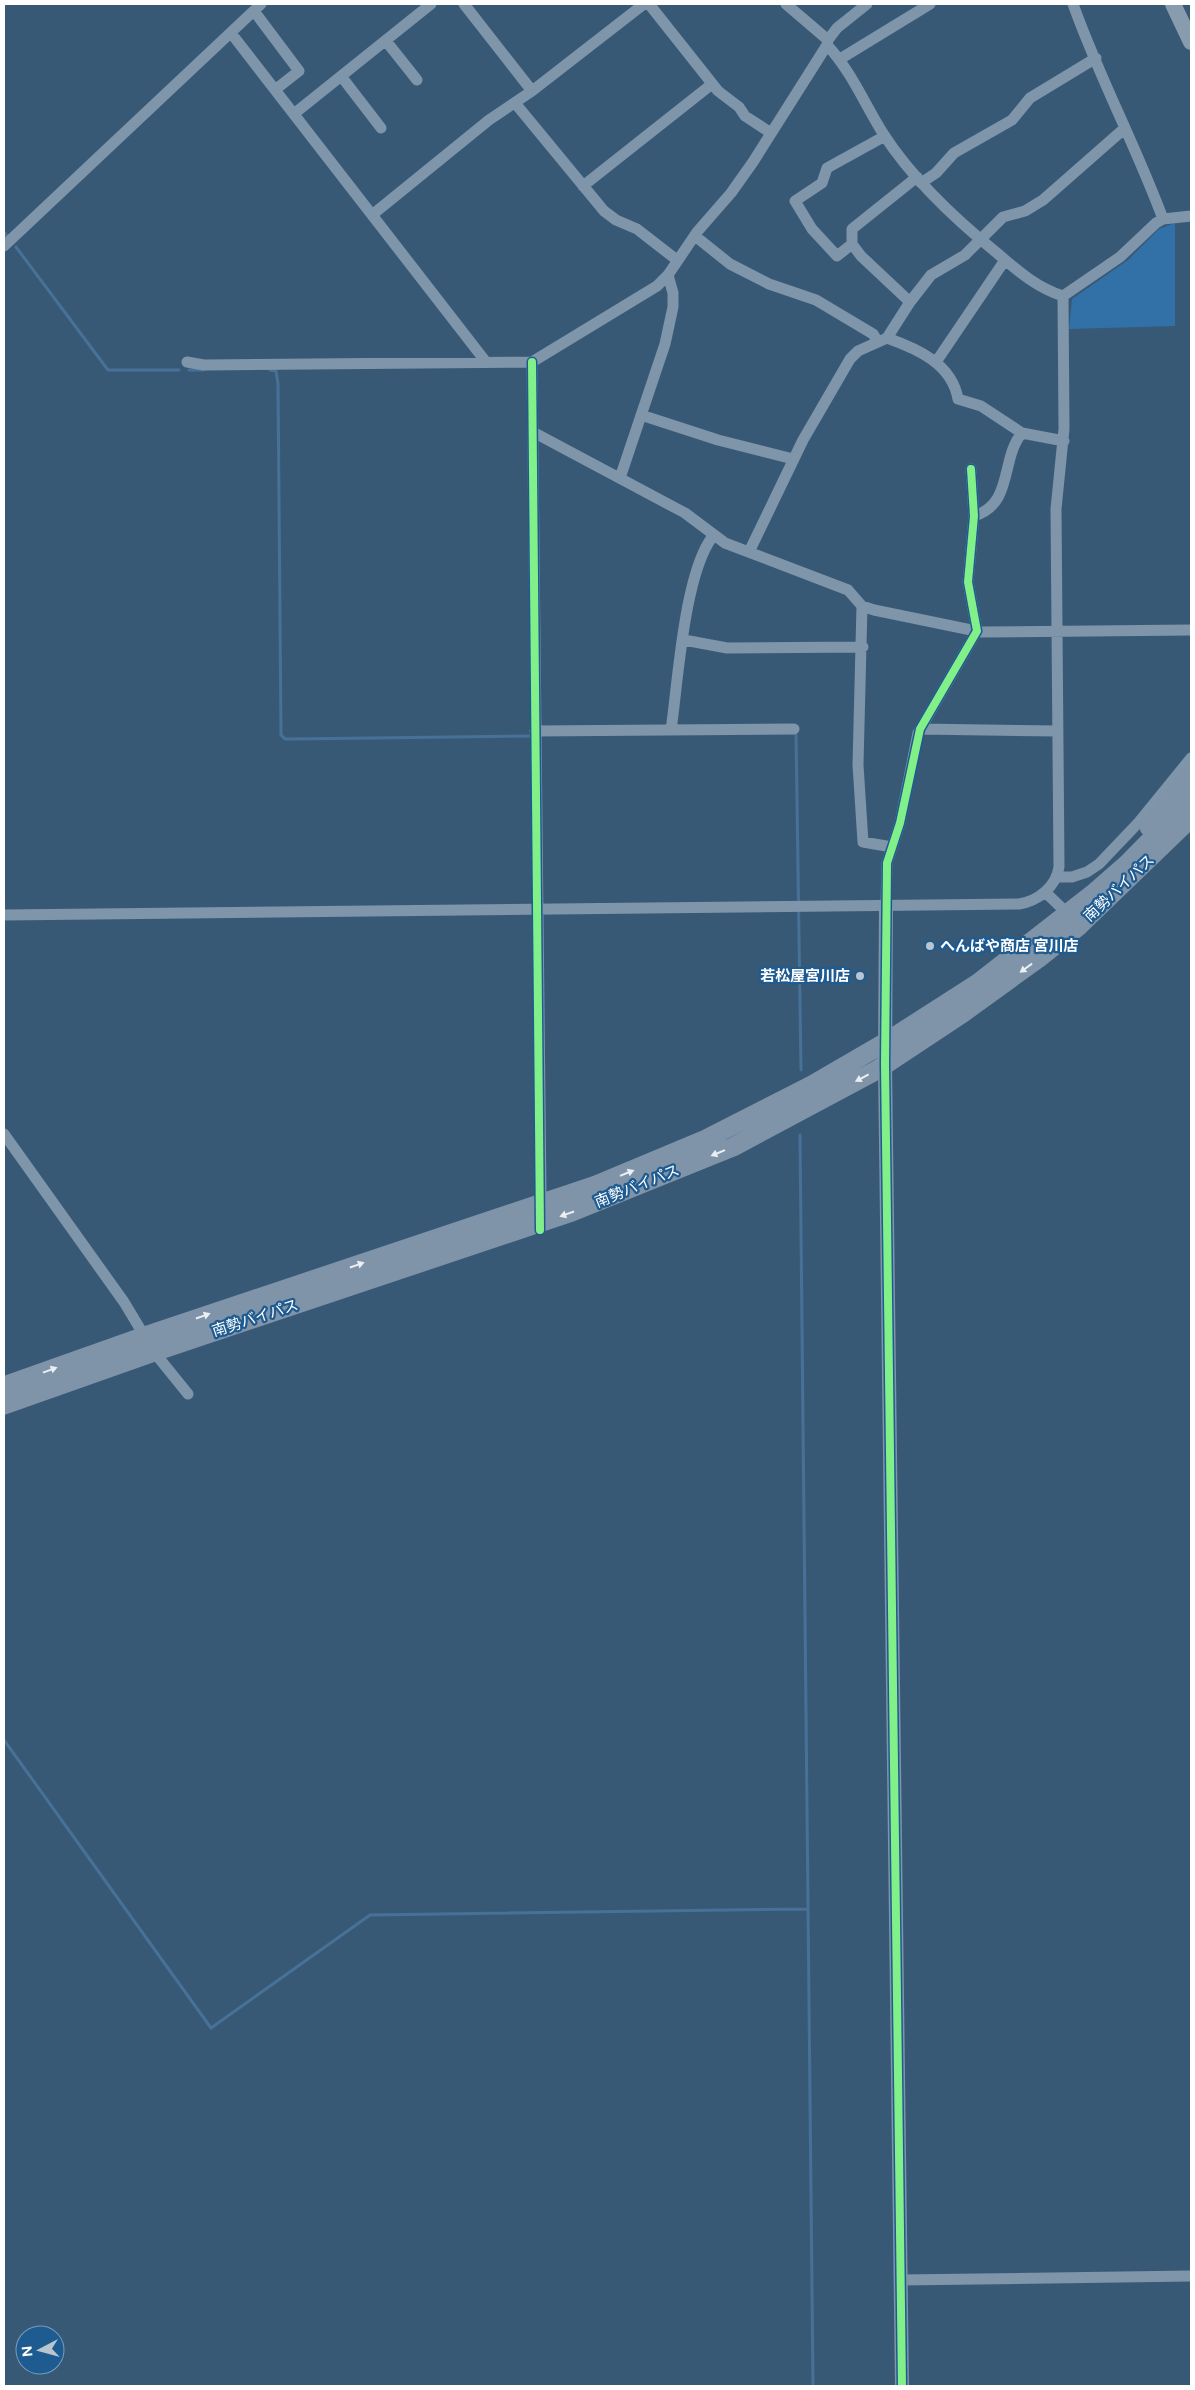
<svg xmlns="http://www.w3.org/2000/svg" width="1195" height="2390" viewBox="0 0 1195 2390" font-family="Figtree,'Noto Sans JP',sans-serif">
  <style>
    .green { fill: #3171a7 }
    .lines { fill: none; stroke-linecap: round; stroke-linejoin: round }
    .stream { stroke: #477197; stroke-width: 3 }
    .minor { stroke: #7f95a9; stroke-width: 11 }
    .tertiary { stroke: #7f95a9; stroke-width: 14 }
    .secondary { stroke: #889cae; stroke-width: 16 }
    .trunk { stroke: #8094a9; stroke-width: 19 }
    .cycleway-casing { stroke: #1d5b91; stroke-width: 11 }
    .cycleway { stroke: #82f089; stroke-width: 8 }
    .oneway { fill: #eceff2 }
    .poi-dot { fill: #b9c5cf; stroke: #1d5b91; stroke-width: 2 }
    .labels { text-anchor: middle; stroke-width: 4.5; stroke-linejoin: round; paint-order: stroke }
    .street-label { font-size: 15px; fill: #fff; stroke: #1d5b91 }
    .poi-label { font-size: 15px; font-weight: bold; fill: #fff; stroke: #1d5b91; text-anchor: start }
  </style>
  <rect width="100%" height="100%" fill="#385976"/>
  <path class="green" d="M1175,223V326L1069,329L1072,299L1128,260L1159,229Z"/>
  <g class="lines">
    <path class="stream" d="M4,232L7,236
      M16,247L108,370H179
      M189,370H203
      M270,370L276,371L278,384L281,735L285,739H291L533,736
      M794,733H796L801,1070
      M800,1135L813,2386
      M4,1740L211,2028L370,1915L807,1909"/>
    <path class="minor" d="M464,4L532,91
      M649,4L718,91L739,107L745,116L771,133
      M786,4L828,40L827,45C852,72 865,105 884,135C914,181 955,219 997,253C1018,271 1037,288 1063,296
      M1073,4C1099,77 1136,146 1163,219
      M254,11L299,71L276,89
      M231,33L486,362
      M828,40L837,28L867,4
      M386,41L417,80
      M840,59L930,4
      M341,76L381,128
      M515,103L604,211L616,220L637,229L677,260
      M295,113L431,4
      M885,136L827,168L822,183L795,201L812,229L837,256L852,244V229L917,177
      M921,183L936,173L954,153L1012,120L1030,98L1096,58
      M583,186L712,84
      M372,215L489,120L532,91L644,4
      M695,236L730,264L769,284L816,300L873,334L878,342
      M852,244L861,256L910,302
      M4,246L261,4
      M1063,296L1120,257L1156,223L1163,219L1191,216
      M887,338C918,349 952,364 958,399L981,406L1022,433L1064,441
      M187,362L204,365L532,362L657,286L668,275L697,232L731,193L753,162L827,45
      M532,362L541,1195
      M936,362L1005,260
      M641,415L718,440L793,459
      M533,432L685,513L725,543L848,590L862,606L874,610L981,632L1191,630
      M620,478L665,344L673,307V293L668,275
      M974,516C1014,504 1000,459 1022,433
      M749,552L803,440L850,359L858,351L887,338L910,302L931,275L965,255L1003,217L1025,211L1043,200L1125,128
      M862,606L858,765L863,842L892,847
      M684,640L727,648L863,647
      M920,729L1058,731
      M671,730C678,682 684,573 713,536
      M535,731L794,729
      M1058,877H1072L1087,872L1099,864L1139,822L1191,758
      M1045,892L1067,913
      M886,906L887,863L900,823L918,733L977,631L968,582L974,516L971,469
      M4,915L1019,904C1038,901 1056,887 1059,867L1056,509L1064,429L1063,296
      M4,1134L124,1302L154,1352L188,1394
      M900,2280L1191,2276"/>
    <path class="tertiary" d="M886,906L885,1064L902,2386"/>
    <path class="secondary" d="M1173,4L1191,42"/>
    <path class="trunk" d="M1149,827L1191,774
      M4,1386L145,1336L596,1185L706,1139L812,1085L886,1042L978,983L1095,892L1127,864L1191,799
      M4,1405L154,1352L572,1212L733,1147L877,1070L963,1013L1039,958L1079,926L1191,818"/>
    <defs>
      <path id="cycleway" d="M532,362L540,1230
        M902,2386L885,1064L887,863L900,823L920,729L977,631L968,582L974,516L971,469"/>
    </defs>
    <use href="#cycleway" class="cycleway-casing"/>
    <use href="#cycleway" class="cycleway"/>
  </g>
  <defs><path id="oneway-solid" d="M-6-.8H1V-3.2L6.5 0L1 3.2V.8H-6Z" transform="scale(1.25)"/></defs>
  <g class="oneway">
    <use href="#oneway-solid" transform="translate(1026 968) rotate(144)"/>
    <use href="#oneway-solid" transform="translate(862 1078) rotate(152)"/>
    <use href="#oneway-solid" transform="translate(718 1153) rotate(158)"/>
    <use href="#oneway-solid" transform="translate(627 1173) rotate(-22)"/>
    <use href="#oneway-solid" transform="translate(567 1214) rotate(161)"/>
    <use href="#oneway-solid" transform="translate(357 1265) rotate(-19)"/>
    <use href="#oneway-solid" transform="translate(203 1316) rotate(-19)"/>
    <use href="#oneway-solid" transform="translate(50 1370) rotate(-20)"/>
  </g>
  <g class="poi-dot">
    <circle cx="930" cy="946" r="5"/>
    <circle cx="860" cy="976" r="5"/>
  </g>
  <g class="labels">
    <g class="street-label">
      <text transform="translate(1119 888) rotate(-43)" y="5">南勢バイパス</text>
      <text transform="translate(637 1186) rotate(-22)" y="5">南勢バイパス</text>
      <text transform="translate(255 1318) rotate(-18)" y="5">南勢バイパス</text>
    </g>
    <g class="poi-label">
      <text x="940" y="951">へんばや商店 宮川店</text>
      <text x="850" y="981" text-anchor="end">若松屋宮川店</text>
    </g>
  </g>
  <rect width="1195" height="2390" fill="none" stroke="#ffffff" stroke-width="10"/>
  <g transform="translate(40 2350) rotate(264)"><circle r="24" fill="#1d5b91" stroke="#779dbd"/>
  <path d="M0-4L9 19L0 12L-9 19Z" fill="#b9c5cf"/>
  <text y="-8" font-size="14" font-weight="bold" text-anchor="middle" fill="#ffffff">N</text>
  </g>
</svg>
